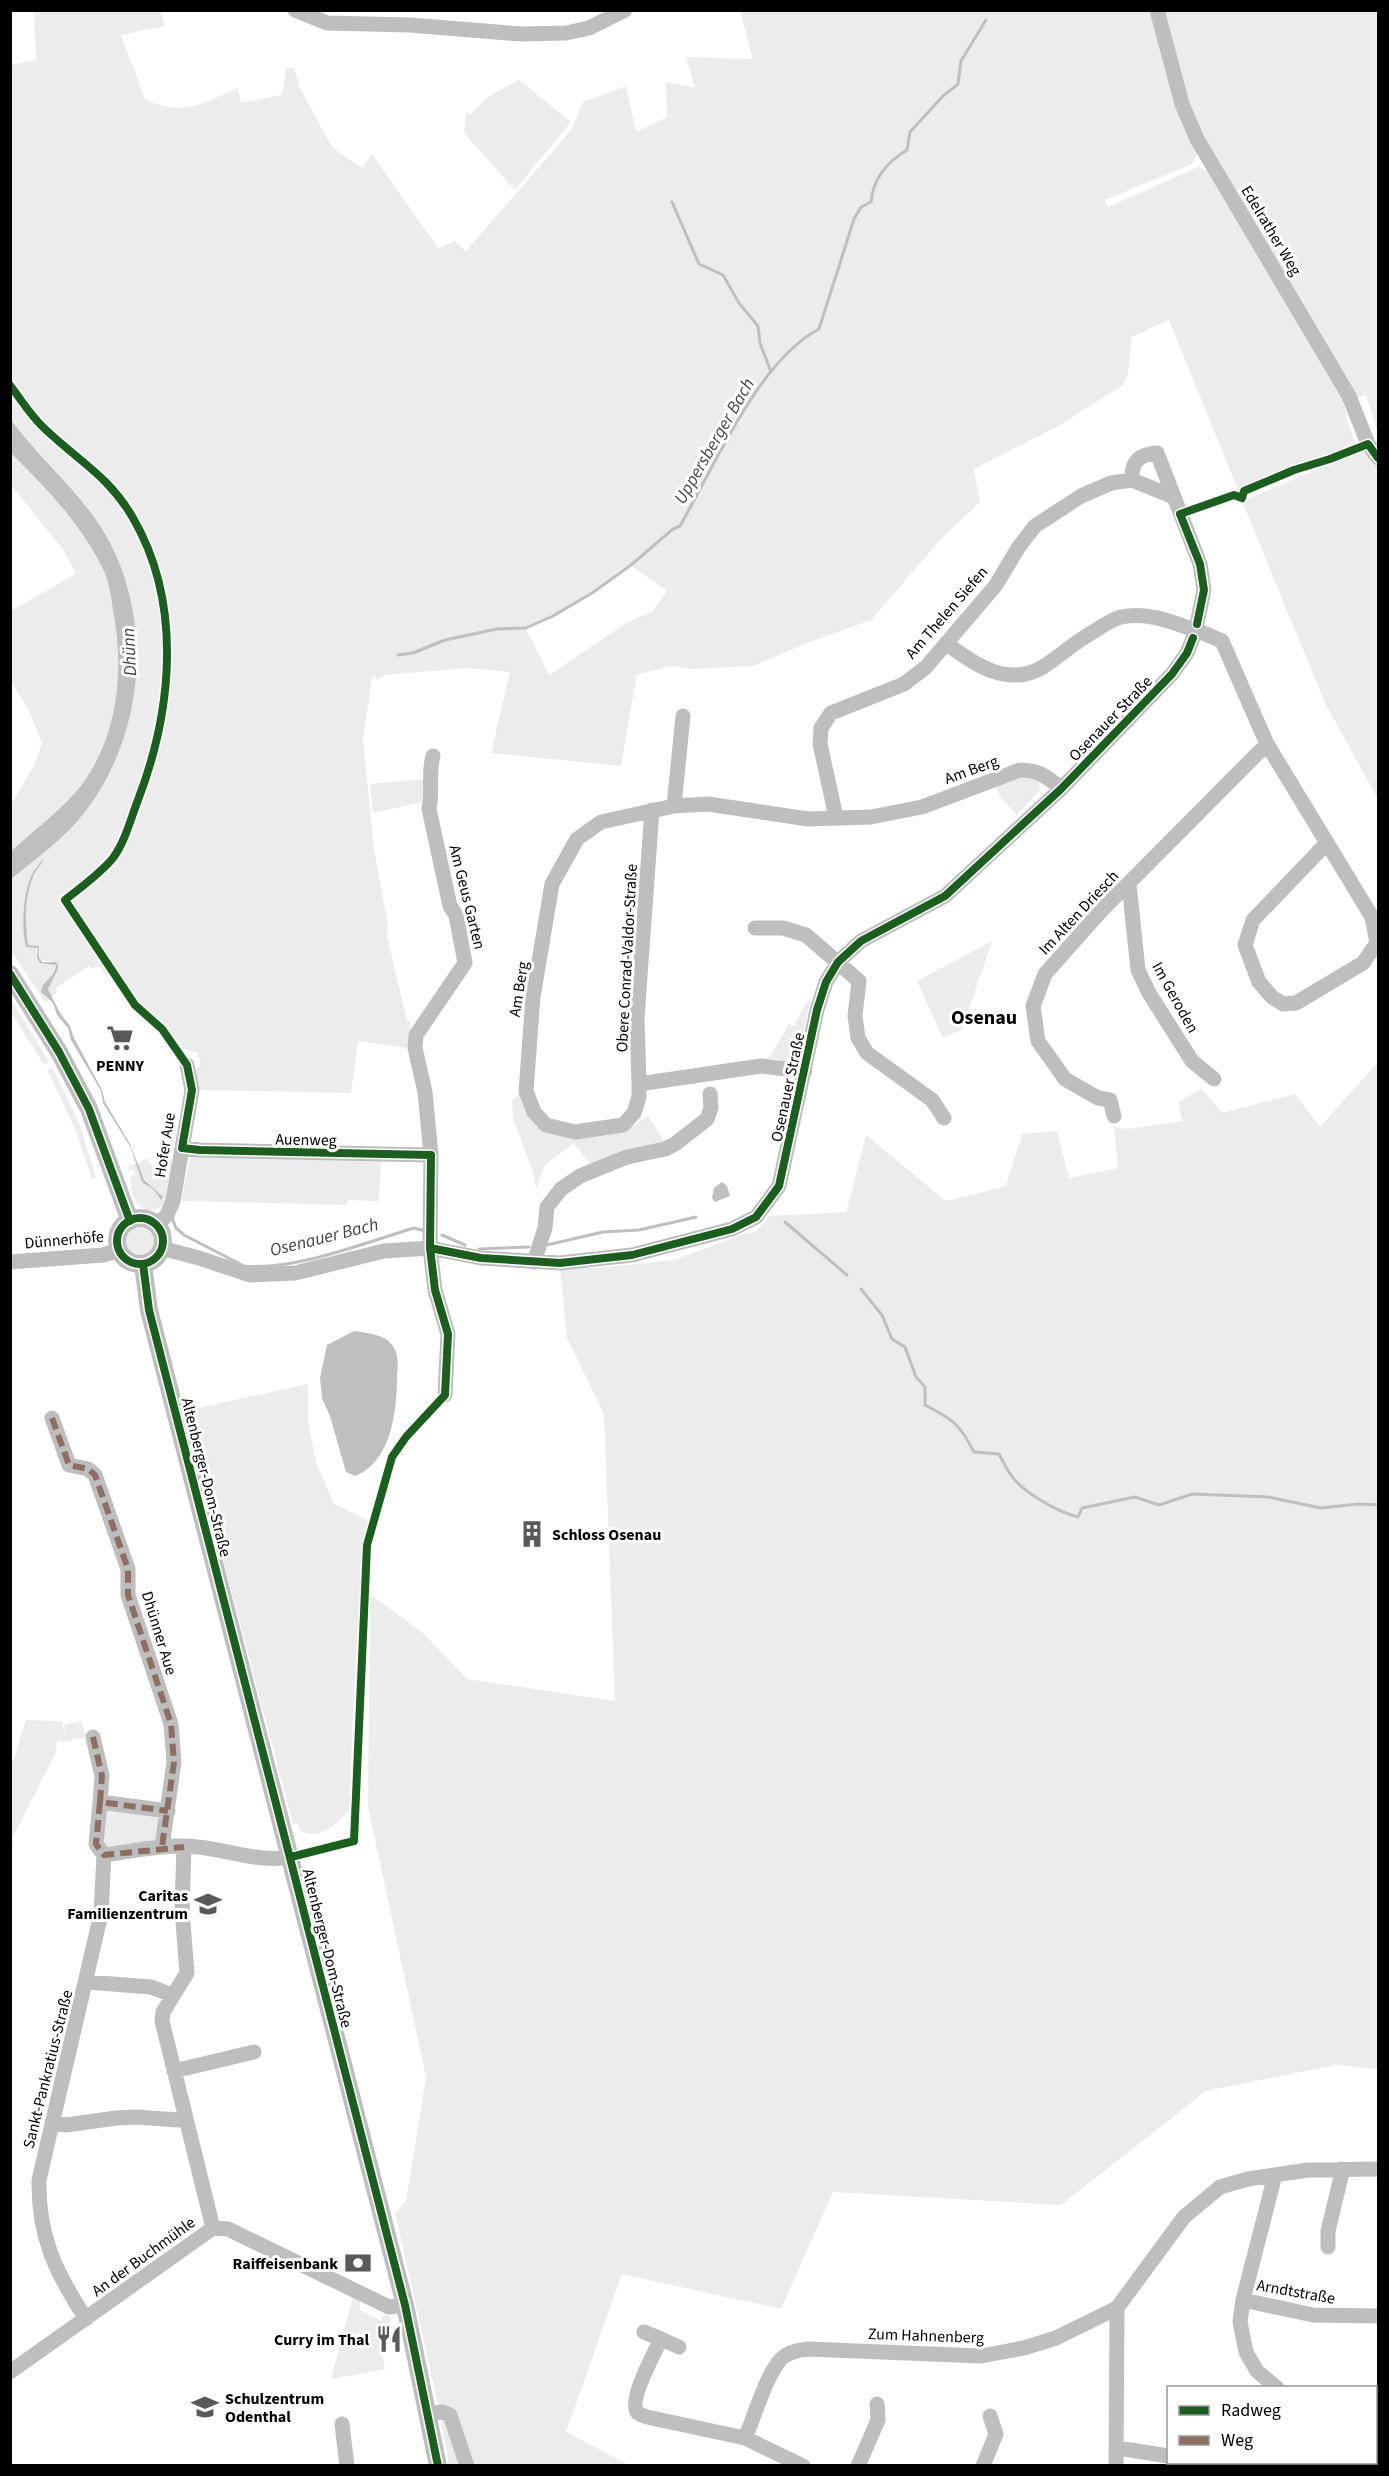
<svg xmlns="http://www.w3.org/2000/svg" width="1389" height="2476" viewBox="0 0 1389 2476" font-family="'Source Sans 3',sans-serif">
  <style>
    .green { fill: #ececec; fill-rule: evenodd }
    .water { fill: #bfbfbf }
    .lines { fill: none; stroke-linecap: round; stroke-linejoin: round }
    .stream { stroke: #bfbfbf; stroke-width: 3 }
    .minor { stroke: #bebebe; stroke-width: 15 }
    .major { stroke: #bebebe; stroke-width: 18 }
    .quiet { stroke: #8d6e63; stroke-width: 6; stroke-dasharray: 12 6; stroke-linecap: butt }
    .cycleway-casing { stroke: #fff; stroke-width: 11 }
    .cycleway { stroke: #1b5e20; stroke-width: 8 }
    .labels { text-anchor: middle; stroke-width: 6; stroke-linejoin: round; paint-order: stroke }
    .street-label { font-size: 16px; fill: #000; stroke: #fff }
    .poi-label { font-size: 16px; font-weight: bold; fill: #000; stroke: #fff; text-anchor: end }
    .water-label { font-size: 18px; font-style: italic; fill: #444; stroke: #fff }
    .quarter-label { font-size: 20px; font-weight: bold; fill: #000; stroke: #fff }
  </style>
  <rect width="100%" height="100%" fill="#fff"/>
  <path class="green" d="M34,11H160L165,26L121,35L145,99C183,118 202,103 238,88L241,103L282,95L286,68H294L300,88L332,147L362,168L372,154L438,248L455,241L466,251L572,129L583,102L626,86L636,132L667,117L666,82L695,88L686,57L753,59L740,11H1153L1197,151L1196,158L1192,164L1105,200L1108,207L1198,167L1210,172L1343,400L1348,424L1357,447L1238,490L1169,320L1132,337L1128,373L1123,385L1060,425L974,469L980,502L941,539L871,620L812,641L753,666L691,669L673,666L637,674L621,766L491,753L510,672L468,668L385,675L375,681V675L372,678L363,740L374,849L388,925L387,936L407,1021H410C412,1029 407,1039 408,1048L358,1041L351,1093L198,1090L195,1070L201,1065L198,1053L181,1048L174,1036L138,1004L71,900L115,862L133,823L153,765L166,714L170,659L167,612L146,537L129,505L106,477L37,418L11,379L10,65L36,60ZM629,564L667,591L652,612L626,623L549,675L526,629L558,615Z
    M1165,11H1378V433L1366,395L1358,398L1202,142L1180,71Z
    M519,80L571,122L515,190L464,133L466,112L470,115L489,96Z
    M10,392C40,437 90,462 121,506C159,559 173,648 161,712C155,740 145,768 135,795C128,814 118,845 104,860C92,874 73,886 58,897L110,974L106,976L99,966L92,969L89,966L56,988L57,992L51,998C45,986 52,979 58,969L55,962L40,960L39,946L28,945C25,924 22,894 34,874C37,868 42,865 44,858C41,863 36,868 32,874C23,891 22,928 26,947L38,948L37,958L40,963H53L57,968L49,979L45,981L44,996L49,1000L45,1002L11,951V879C36,859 65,838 85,812C145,734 155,618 104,532C79,491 40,458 11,420Z
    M1378,441V799L1325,703L1242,501L1366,449Z
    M11,453C46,488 78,522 102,567C109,580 111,596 113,611C125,672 118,743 75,793C56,814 32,832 11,851V805L35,763L42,743L29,711L11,681L10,611L76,574L64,551L11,485Z
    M1028,776L1039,780L1040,790L1017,815L1000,797L996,786Z
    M425,779L426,793L422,802L373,813L370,784Z
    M992,941L962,1029L943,1038L917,981Z
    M811,998L799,1053L785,1061L769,1058L789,1024L794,1026L804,1006Z
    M11,999L49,1062L44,1065L11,1012Z
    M1378,1062V2069L1336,2065L1206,2091L1061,2205L833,2192L781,2309L622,2274L566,2432L629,2465H449L441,2422L459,2416L451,2408L438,2404L395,2213L406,2201L426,2077L368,1807L370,1594L423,1633L467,1679L615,1701L604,1414L567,1338L560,1268H596L674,1260L746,1233L755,1232L770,1216L846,1212L866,1135L946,1201L1006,1186L1022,1134L1057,1131L1069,1178L1118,1168L1114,1127L1128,1129L1182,1121L1178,1102L1201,1089L1223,1113L1295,1094L1320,1127Z
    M52,1067L79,1123L96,1177L92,1179L74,1126L47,1070Z
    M523,1090L543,1128L628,1129L648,1116L665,1142L593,1168L574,1143L545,1165L536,1189L533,1172L513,1119L512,1100Z
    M191,1154L381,1161L379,1201L347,1200V1205L181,1201Z
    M148,1158L150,1165L170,1160L173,1164C171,1177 171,1195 162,1205C158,1209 154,1210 149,1210C133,1208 131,1190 130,1176L135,1175L134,1170L129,1171L128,1167Z
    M126 1241a15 15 0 1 1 30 0a15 15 0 1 1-30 0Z
    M308,1384V1422L316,1462L334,1504L370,1521C362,1556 360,1591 358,1626C354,1687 351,1748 350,1809C337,1824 321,1841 300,1831L298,1823L293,1824L184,1411Z
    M26,1720L62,1721L66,1737L64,1725L81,1721L86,1736L82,1739L72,1738L71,1742L57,1741L56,1752L12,1839L14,1847H11V1767Z
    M104,1809L160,1816L156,1842L104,1847Z
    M353,2297L360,2301V2310L381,2321L384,2314L391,2318L388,2327L390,2330L395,2329L396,2333L378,2338L385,2369L331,2379Z"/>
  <path class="water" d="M11,420C40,459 79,491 104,532C155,618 145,734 85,812C65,838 36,859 11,879V851C32,832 56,814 75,793C118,743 125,672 113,611C111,596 109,580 102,567C79,522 46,488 11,453Z
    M43,858C44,864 35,869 33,877C24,899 25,923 28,945L39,946V957L42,962H55L58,964V969L48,989L60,1013L70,1026L74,1038L102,1090L105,1102L130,1144L144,1180L163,1197L161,1200L153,1189L142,1182L131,1148L103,1103L101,1091L71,1040L68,1028L57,1015L53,1003L41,992C42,980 56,977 56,965L40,963L37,958L38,948L26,947C21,929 23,891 32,874C35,868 40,865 43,858Z
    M722,1182L727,1186L730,1196L715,1202L712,1198L714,1188Z
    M354,1331C366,1333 385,1334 392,1345C399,1354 398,1365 397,1376C397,1409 392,1462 355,1476L346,1472L330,1416L322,1398L320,1378L327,1345Z"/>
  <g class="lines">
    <path class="stream" d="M672,202L699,264L723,275L739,303L758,326L760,343L771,372
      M398,655L413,653L445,640L497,629L526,628L553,616L592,593L631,565L673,529L680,526C714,467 758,361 819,329L854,219L861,207L871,202C873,179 887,162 907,150L910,132L943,96L958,84L961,61L986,20
      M172,1218L176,1228L184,1235L244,1266C294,1271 364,1243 414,1228L425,1231
      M785,1222L847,1275
      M442,1235L465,1245
      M547,1245L603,1232L639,1230L696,1217
      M479,1249L529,1247
      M861,1289L882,1315L892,1339L905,1347L916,1377L925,1387V1405C952,1419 960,1424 974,1452L999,1454C1003,1461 1006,1469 1011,1475C1022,1492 1058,1512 1078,1517L1082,1508L1135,1497L1159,1505L1192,1494L1268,1497L1321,1508L1358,1504L1378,1505"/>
    <path class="minor" d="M295,10L327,23L410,25L521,34L566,33L589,28L625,10
      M1157,10L1182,104L1197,139L1349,396L1368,444L1378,458
      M1132,480C1131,462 1139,454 1157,453L1200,564L1204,590L1197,624
      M1132,480L1174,497
      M1203,633L1222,641L1267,744L1372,917L1377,943L1363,963L1296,1003L1283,1004L1272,997L1259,982L1245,945L1253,920L1326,844
      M946,643C973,664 1008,688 1043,667C1060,656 1075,642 1093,632C1101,627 1112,619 1121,617C1145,612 1167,620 1189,628
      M433,756C428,773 433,791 429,809L450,906L456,915L465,963L416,1035L415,1048L425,1092L431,1155L430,1248L435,1290L448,1334L445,1395
      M674,806L683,716
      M652,810L637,1018L639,1084L761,1066L805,1071
      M836,817L820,744L821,728L831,713L904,684L926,667L996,585L1018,548L1035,526L1081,496L1111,483L1132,480
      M1129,884L1138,970L1149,993L1192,1061L1214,1079
      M755,928H783L806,935L859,981L855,1016L858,1038L867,1053L932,1100L944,1118
      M639,1084V1097L634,1113L623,1125L575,1132L546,1125L534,1112L526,1091L533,997L552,884L577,839L601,822L674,806L708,804L808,819L871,817L922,807L1020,770C1039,770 1048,777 1061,789
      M1114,1116L1110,1100L1098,1098L1065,1079L1038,1041L1033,1006L1045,974L1101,911L1267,744
      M182,1148L200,1150L431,1155
      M157,1225L167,1215L173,1201L192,1090L187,1065
      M161,1248L199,1258L250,1275L295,1273L384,1251L430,1248L481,1258L560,1263L632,1255L732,1229L756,1217L779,1186L817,1010L826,982L838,962L861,941L945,896L1061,789L1172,674L1187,653L1193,638
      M10,1262L103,1255L120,1250
      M534,1262L545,1228L547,1207L561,1189L580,1176L627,1157L665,1149L675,1144L707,1119L711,1108L710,1094
      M52,1418L69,1465L88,1469L95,1475L128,1569V1595L171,1724L174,1762L162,1847
      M93,1737L102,1776L100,1802L168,1811
      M100,1802L96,1844L104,1855
      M184,1847L182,1910L187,1973L163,2012L162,2021L213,2228
      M104,1855C135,1851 168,1843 198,1847C230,1850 259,1863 291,1857
      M87,1982L151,1987L172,1995
      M174,2071L254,2052
      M53,2123L66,2125L116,2118L136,2117L178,2120L186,2118
      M1275,2175L1243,2300L1240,2322L1246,2352L1257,2371L1277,2388
      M1328,2247V2231L1341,2177V2169
      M1243,2300L1313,2315L1378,2316
      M86,2319C56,2273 38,2237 39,2180L101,1914L104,1855
      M644,2332L661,2339
      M679,2347L661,2339C655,2352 627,2402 638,2413C641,2415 644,2416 647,2417L745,2438L803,2466
      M10,2372L213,2228L228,2229L389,2307L405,2305
      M1376,2412L1378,2413
      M428,2414L442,2412L450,2415L467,2466
      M342,2424L347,2466
      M745,2438C755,2416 765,2377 781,2359C788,2352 798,2350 808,2349L981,2356L1024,2348L1056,2338L1117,2308L1184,2217L1220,2187L1248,2179L1308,2170L1378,2169
      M1118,2448L1168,2456
      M1207,2462L1226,2466
      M858,2466L878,2420L877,2404
      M983,2466L996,2434L990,2416
      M1116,2466L1117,2308"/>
    <path class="major" d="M10,974L59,1052L89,1109L130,1221
      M117 1241a23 23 0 1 1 46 0a23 23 0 1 1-46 0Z
      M143,1264L149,1310L405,2305L438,2466"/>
    <path class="quiet" d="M52,1418L69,1465L88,1469L95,1475L128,1569V1595L171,1724L174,1762L162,1847
      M93,1737L102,1776L100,1802L168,1811
      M100,1802L96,1844L104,1855L184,1847"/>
    <defs>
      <path id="cycleway" d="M10,385C21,400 31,416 44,428C77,460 109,476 133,518C183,604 172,711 138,800C131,818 125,842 113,858C100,874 81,887 65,900L135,1005L162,1029L187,1065L192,1090L182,1148L200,1150L431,1155L430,1248L435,1290L448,1334L445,1395L406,1437L392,1457L367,1545L354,1841L291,1857
        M1197,624L1204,590L1200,564L1180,514L1234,495L1242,498L1244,491L1294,470L1330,459L1368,444L1378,458
        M10,974L59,1052L89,1109L130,1221
        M117 1241a23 23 0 1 1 46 0a23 23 0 1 1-46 0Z
        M430,1248L481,1258L560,1263L632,1255L732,1229L756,1217L779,1186L817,1010L826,982L838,962L861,941L945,896L1061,789L1172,674L1187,653L1193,638
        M143,1264L149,1310L405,2305L438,2466"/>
    </defs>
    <use href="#cycleway" class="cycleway-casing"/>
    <use href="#cycleway" class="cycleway"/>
  </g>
  <defs>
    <symbol id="supermarket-bare" viewBox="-9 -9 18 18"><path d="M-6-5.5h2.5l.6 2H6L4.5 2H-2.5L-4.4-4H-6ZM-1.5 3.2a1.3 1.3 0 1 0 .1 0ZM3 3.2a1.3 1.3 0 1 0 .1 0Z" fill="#595959" stroke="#fff" stroke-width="2.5" paint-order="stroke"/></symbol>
    <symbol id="building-bare" viewBox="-9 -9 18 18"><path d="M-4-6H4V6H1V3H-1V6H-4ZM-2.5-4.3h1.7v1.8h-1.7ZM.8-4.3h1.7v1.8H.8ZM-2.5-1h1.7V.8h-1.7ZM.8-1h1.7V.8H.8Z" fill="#595959" stroke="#fff" stroke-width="2.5" paint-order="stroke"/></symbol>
    <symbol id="school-bare" viewBox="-9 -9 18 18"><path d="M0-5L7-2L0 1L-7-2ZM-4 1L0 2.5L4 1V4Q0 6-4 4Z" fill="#595959" stroke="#fff" stroke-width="2.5" paint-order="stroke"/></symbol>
    <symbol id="bank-bare" viewBox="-9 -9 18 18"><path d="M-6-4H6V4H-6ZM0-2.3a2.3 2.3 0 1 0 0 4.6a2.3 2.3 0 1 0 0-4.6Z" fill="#595959" stroke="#fff" stroke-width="2.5" paint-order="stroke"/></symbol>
    <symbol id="restaurant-bare" viewBox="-9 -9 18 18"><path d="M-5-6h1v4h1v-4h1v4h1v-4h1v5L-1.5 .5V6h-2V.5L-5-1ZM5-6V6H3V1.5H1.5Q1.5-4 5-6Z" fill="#595959" stroke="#fff" stroke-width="2.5" paint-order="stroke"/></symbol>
  </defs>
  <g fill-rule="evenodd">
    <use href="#supermarket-bare" x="101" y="1019" width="38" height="38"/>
    <use href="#building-bare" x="513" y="1515" width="38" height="38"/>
    <use href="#school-bare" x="189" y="1885" width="38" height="38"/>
    <use href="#bank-bare" x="339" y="2244" width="38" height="38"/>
    <use href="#restaurant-bare" x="370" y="2320" width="38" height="38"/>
    <use href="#school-bare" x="186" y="2388" width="38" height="38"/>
  </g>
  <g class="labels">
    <g class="street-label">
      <text transform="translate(1272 230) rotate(59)" y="6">Edelrather Weg</text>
      <text transform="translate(946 612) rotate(-49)" y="6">Am Thelen Siefen</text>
      <text transform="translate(1110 718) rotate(-46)" y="6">Osenauer Straße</text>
      <text transform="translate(971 769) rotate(-20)" y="6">Am Berg</text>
      <text transform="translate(468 897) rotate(76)" y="6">Am Geus Garten</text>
      <text transform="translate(1078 912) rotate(-47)" y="6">Im Alten Driesch</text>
      <text transform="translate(626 958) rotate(-87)" y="6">Obere Conrad-Valdor-Straße</text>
      <text transform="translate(518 989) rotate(-81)" y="6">Am Berg</text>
      <text transform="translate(1176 997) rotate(61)" y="6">Im Geroden</text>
      <text transform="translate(787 1087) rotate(-78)" y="6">Osenauer Straße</text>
      <text transform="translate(306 1139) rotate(1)" y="6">Auenweg</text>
      <text transform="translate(164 1145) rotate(-81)" y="6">Hofer Aue</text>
      <text transform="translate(64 1239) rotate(-5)" y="6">Dünnerhöfe</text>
      <text transform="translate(207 1477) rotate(76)" y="6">Altenberger-Dom-Straße</text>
      <text transform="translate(160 1633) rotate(73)" y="6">Dhünner Aue</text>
      <text transform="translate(328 1948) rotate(76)" y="6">Altenberger-Dom-Straße</text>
      <text transform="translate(47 2069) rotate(-76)" y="6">Sankt-Pankratius-Straße</text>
      <text transform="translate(143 2256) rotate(-36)" y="6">An der Buchmühle</text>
      <text transform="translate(1296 2291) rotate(10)" y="6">Arndtstraße</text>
      <text transform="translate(926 2335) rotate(2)" y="6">Zum Hahnenberg</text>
    </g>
    <g class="poi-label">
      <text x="120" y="1071" text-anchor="middle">PENNY</text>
      <text x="552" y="1540" text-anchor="start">Schloss Osenau</text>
      <text x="188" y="1901">Caritas<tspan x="188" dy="18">Familienzentrum</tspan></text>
      <text x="338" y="2269">Raiffeisenbank</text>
      <text x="369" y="2345">Curry im Thal</text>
      <text x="225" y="2404" text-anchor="start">Schulzentrum<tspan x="225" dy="18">Odenthal</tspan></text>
    </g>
    <g class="water-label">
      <text transform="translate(714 441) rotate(-60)" y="6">Uppersberger Bach</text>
      <text transform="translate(129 652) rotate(-93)" y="6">Dhünn</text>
      <text transform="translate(324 1237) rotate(-14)" y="6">Osenauer Bach</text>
    </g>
    <g class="quarter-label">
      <text x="984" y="1024">Osenau</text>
    </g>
  </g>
  <rect width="1389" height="2476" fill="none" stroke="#000000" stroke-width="24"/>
  <rect x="1167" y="2386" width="210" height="78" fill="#ffffff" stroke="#999999" stroke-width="1.5"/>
  <rect x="1179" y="2406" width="30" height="9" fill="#1b5e20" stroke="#999999" stroke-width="1.5"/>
  <text x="1221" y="2416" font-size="18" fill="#000000">Radweg</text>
  <rect x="1179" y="2436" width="30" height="9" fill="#8d6e63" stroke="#999999" stroke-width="1.5"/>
  <text x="1221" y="2446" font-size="18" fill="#000000">Weg</text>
</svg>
